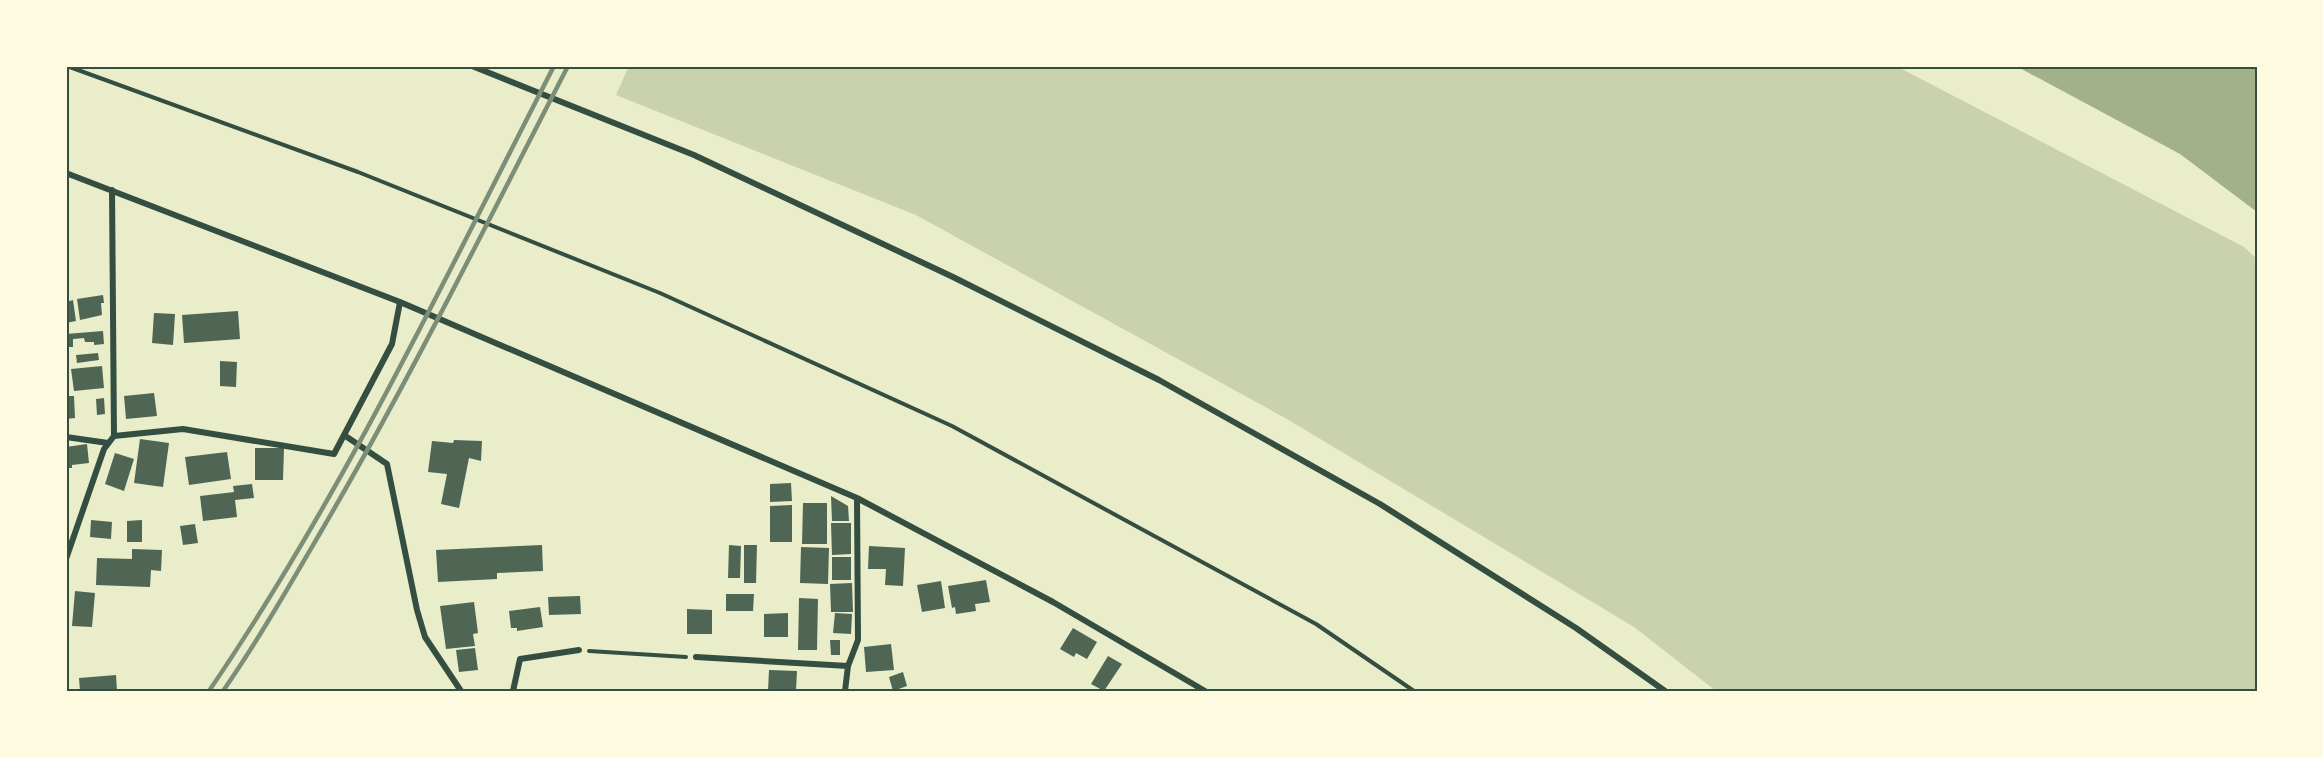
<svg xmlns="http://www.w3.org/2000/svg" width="2323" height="757" viewBox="0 0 2323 757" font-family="'Playfair Display',serif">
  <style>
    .green { fill: #cad2ad }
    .water { fill: #a3b18a }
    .building { fill: #4f6655 }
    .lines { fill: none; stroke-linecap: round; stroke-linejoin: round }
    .path { stroke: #344e41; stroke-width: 4 }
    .minor { stroke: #344e41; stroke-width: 6 }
    .rail { stroke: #7c8e77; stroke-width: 4.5 }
    .neatline { fill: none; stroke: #344e41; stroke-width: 2 }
  </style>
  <rect width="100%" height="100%" fill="#e9edc9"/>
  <path class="green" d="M629,66H1896L2244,247L2257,259V691H1716L1634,627L1287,419L916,215L616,95Z"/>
  <path class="water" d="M2016,66H2257V212L2180,154Z"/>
  <path class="building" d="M103,295L104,303H101L102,315L80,320L77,299Z
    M73,300L76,321L66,323V302Z
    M238,311L240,339L184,343L182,315Z
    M154,313L175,314L173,345L152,343Z
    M103,331L104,344L94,345V342H85L84,338L73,339V347H66V334Z
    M98,353L99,360L77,363L76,355Z
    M220,361L237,362L236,387L220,386Z
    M102,366L104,388L74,391L71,369Z
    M154,393L157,416L126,419L124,396Z
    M66,396H74L75,418L66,419Z
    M104,398L105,414L97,415L96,399Z
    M140,439L169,443L163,487L134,483Z
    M454,440L482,441L481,461L469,458L459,508L441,504L447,474L428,472L432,441L453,443Z
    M87,444L89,463L72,465V468H66V447Z
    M255,448H284L283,480H255Z
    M227,452L231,479L189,485L185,457Z
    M115,453L134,459L124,491L105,484Z
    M791,483L792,501L770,502V484Z
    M252,484L254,498L235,500L237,517L203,521L200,496L234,492L233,486Z
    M831,496L848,506L849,521H832Z
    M803,503H827V544H802Z
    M792,505V542H770V506Z
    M91,520L112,522L111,539L90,537Z
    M142,520V542H127V521Z
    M831,523H851V554L832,555Z
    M195,524L198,543L183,545L180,526Z
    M542,545L543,571L497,573V579L438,582L436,550Z
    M729,545L741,546L740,578H728Z
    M744,545H757L756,583H744Z
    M869,546L905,548L903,586L885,585L886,569H868Z
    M801,547L829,548L828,584L800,583Z
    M132,549L162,550L161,571L151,570L150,587L96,585L97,558L132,559Z
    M832,557H851V580H832Z
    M986,580L990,602L975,604L976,611L956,614L955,607L952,608L948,586Z
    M941,581L945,608L922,612L917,585Z
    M852,583L853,612H831L830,584Z
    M75,591L95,593L92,627L72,626Z
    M726,594H754L753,611H726Z
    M580,596L581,614L549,615L548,597Z
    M799,598L818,599L817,650H798Z
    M474,602L478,633L473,634L475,646L446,649L440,606Z
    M540,607L543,627L517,631V628H511L509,611Z
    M687,609L712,610V634H687Z
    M788,613V637H764V614Z
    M835,613L852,614L851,634L833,633Z
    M1073,628L1097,642L1087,659L1076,653L1074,657L1060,649Z
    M830,640H840V655H831Z
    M891,644L894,670L866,672L864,647Z
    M475,648L478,670L459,672L456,650Z
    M1108,656L1122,664L1104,691L1091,684Z
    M769,670L797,671L796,691H768Z
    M903,672L907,686L893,691L889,677Z
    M116,675L117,691H80L79,678Z"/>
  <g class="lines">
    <path class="path" d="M67,66L358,172L660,293L952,426L1316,624L1414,691
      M589,651L686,657"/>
    <path class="minor" d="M472,66L694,155L953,277L1159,380L1380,504L1576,628L1665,691
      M66,173L400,302L857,498L1053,602L1205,691
      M344,435L387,464L417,610L425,637L461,691
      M114,436L183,429L334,454L392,344L400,302
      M66,437L108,443
      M66,559L104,449L114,436L112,190
      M696,657L848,666
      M513,691L520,659L579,650
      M845,691L848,666L858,640L857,498"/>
    <path class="rail" d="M209,691C343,494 445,278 554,66
      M223,691C259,639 291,583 323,528C411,377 488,221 568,66"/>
  </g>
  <rect width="2323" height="757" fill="none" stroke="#fefae0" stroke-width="135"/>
  <rect x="68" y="68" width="2188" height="622" class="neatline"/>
</svg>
